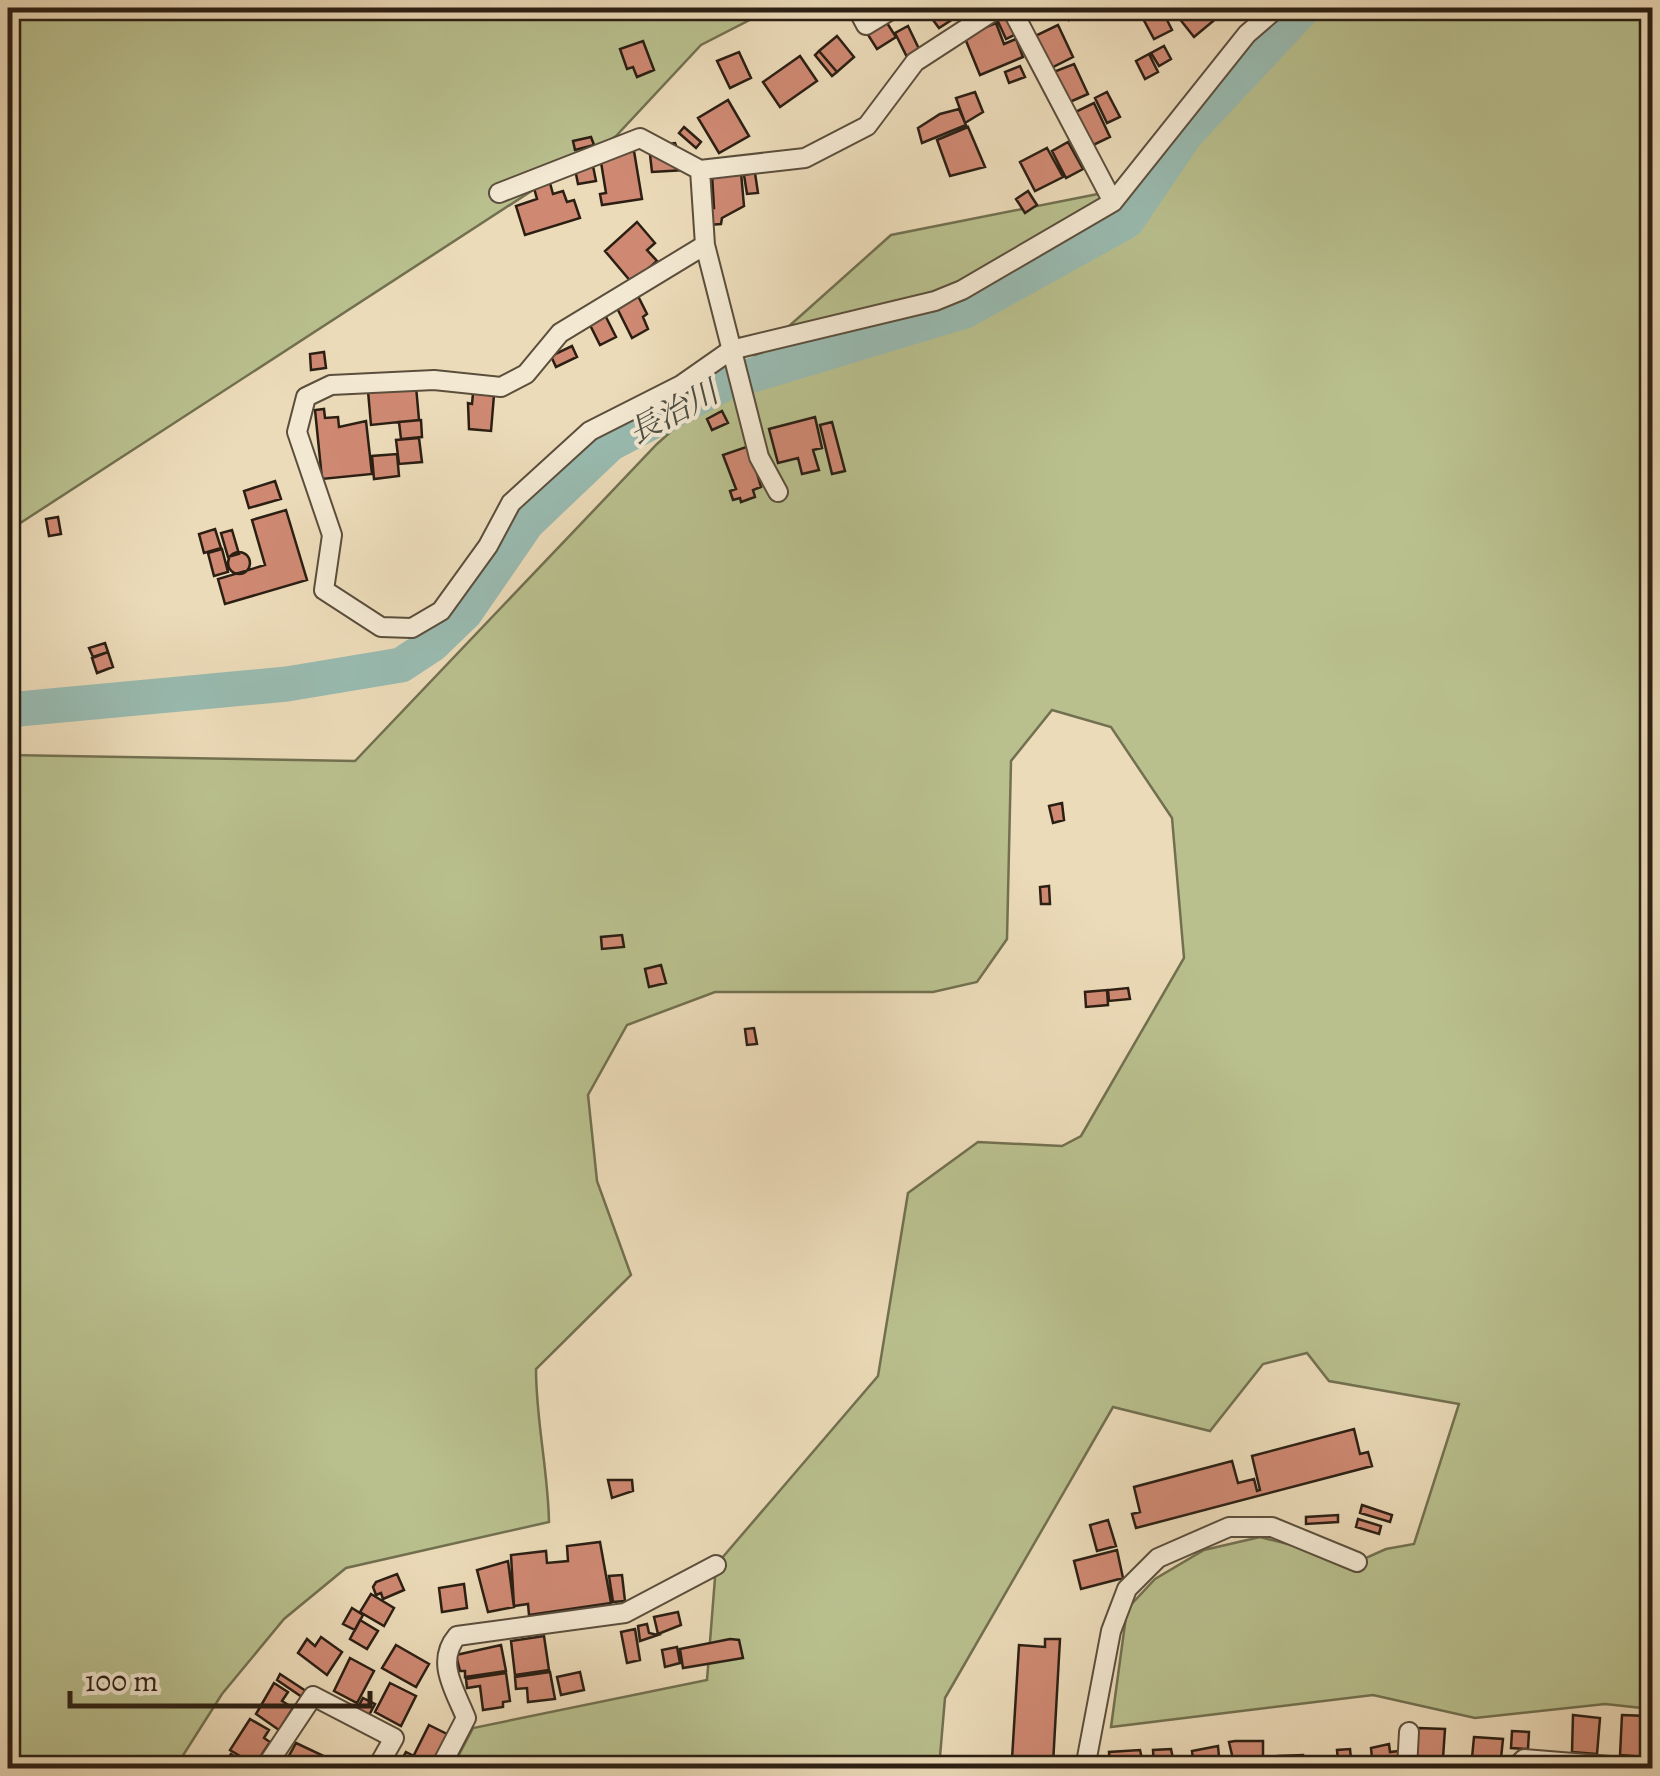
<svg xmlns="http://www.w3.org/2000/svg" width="1660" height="1776" viewBox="0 0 1660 1776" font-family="Alegreya,'Noto Serif JP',serif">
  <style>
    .green { fill: #b9c08e; stroke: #727050; stroke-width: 2.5 }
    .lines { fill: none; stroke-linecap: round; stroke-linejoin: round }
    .river { stroke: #99bbb1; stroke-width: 35 }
    .building { fill: #cf8973; stroke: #2b1f13; stroke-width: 2.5 }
    .street-casing { stroke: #5b4e3c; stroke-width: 22 }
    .street { stroke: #f3e8d2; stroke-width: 18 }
    .labels { text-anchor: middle; stroke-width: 8; stroke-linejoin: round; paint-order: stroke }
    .water-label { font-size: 32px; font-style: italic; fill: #4c4e42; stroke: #f3e8d2 }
  </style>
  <rect width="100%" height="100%" fill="#ecdbb9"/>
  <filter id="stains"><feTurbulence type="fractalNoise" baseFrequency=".002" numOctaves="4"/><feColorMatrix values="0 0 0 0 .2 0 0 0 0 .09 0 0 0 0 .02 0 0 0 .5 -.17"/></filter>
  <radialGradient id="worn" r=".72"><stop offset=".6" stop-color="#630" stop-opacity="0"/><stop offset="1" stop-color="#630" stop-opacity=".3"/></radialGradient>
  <path class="green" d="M8,8H773L701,45L616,136L8,531Z
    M1307,8H1652V1709L1605,1704L1475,1718L1373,1695L1111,1727L1127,1609L1155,1579L1204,1550L1260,1537L1357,1562L1386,1549L1414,1544L1459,1404L1329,1381L1307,1353L1263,1364L1210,1431L1113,1407L945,1698L939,1768H452L473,1728L707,1680L716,1565L878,1376L908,1193L978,1142L1062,1146L1081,1136L1184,958L1172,818L1111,727L1052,710L1011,761L1007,939L977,982L933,992H715L627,1025L588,1095L597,1181L631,1275L536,1369C536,1421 548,1470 549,1522L346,1568L284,1619L222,1694L175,1768H8V755L355,761L657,444L891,235L1138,186L1191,146Z"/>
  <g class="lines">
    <path class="river" d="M8,710L287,684L401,665L433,644L465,613L527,523L610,444L726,383L965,311L1127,221L1186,134L1304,8"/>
  </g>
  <path class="building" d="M924,8H961L964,12L939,28Z
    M1064,8H1084L1086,12L1069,20Z
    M1150,8H1161L1172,30L1154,39L1140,13Z
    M1171,8H1221L1224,12L1194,37Z
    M1007,10L1018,33L1006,39L995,15Z
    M882,15L896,37L877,49L863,27Z
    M996,23L1004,44L1016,39L1023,57L980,75L964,36Z
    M1058,25L1073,57L1051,68L1035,36Z
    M908,26L920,51L907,57L895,33Z
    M837,36L854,57L837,72L819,51Z
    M643,41L654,70L637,77L633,67L627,69L620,49Z
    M1164,46L1171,59L1159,66L1151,53Z
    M819,51L837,72L832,76L815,55Z
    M739,52L751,78L730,88L717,61Z
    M1149,54L1158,72L1145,79L1136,61Z
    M800,56L817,81L780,107L763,82Z
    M1074,64L1088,94L1065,104L1051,73Z
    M1020,66L1025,77L1009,83L1005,72Z
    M975,92L983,112L965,123L956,98Z
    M1107,92L1120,117L1107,123L1095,98Z
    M728,100L749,136L719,153L698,118Z
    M1094,103L1110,137L1085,149L1069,115Z
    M959,109L966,125L922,143L918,128L940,114Z
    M684,127L701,142L696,148L679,133Z
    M968,127L985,167L950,176L937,140Z
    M591,137L594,145L575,150L573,141Z
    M1068,142L1083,169L1066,178L1052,151Z
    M675,143L685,170L652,172L649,146Z
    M1047,148L1063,177L1035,191L1020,162Z
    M634,151L642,199L602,205L600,194L606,193L600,156Z
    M593,166L596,181L578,184L575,169Z
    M741,172L744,206L722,218L721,224L708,225L706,208H714L712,175Z
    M755,173L758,193L747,194L744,175Z
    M550,183L553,194L563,191L567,202L574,200L580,218L525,235L516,206L537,199L534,188Z
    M1028,191L1037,205L1025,213L1016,199Z
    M637,222L655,243L647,250L657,261L632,283L605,251Z
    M638,296L647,314L643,317L648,329L632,338L617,308Z
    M605,315L616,337L600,345L589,323Z
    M572,346L577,357L556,367L551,356Z
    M324,352L326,368L311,370L310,354Z
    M416,386L419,420L371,425L368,391Z
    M473,393L494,395L491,431L469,429L468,403L472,404Z
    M324,409L325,418L338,417L339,427L366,421L372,474L322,479L315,410Z
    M722,411L728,423L712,430L707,419Z
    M815,417L822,448L813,450L819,470L802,474L798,458L778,463L769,429Z
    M421,420L422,437L401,439L399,422Z
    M832,422L845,471L832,474L820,425Z
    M419,438L422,462L399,464L396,440Z
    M749,446L761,487L753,490L755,497L741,502L740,498L733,500L730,491L736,489L723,455Z
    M397,454L399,476L374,479L372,456Z
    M275,481L281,499L249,508L244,491Z
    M286,510L307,580L225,604L218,579L265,565L252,520Z
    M58,517L61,534L49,536L46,519Z
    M215,529L221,548L204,553L199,534Z
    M232,530L239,554L228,557L221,533Z
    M222,549L228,572L214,576L208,553Z
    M228 563a11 11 0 1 1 22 0a11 11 0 1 1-22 0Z
    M105,643L108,652L93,657L89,648Z
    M108,652L113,667L97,673L92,658Z
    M1062,803L1064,820L1053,823L1049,806Z
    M1049,886L1050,904H1041L1040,887Z
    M622,935L624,947L602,949L601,937Z
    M661,965L666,983L649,987L645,969Z
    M1128,988L1130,999L1109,1001L1108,990Z
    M1107,990L1108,1005L1086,1007L1085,992Z
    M754,1028L757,1044L747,1045L745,1029Z
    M1354,1429L1360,1454L1368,1452L1372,1466L1136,1528L1132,1514L1140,1512L1134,1487L1232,1461L1238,1483L1254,1479L1257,1491L1260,1490L1252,1456Z
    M608,1480H632L633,1491L612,1498Z
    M1362,1505L1392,1515L1390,1522L1360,1513Z
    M1338,1515V1522L1306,1524V1517Z
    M1358,1519L1381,1526L1379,1534L1356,1527Z
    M1108,1520L1116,1546L1097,1551L1090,1525Z
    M600,1542L611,1603L529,1615L528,1604L514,1606L511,1555L546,1551L547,1563L568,1561L567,1546Z
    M1117,1550L1123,1578L1081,1589L1074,1561Z
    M508,1561L514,1607L488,1612L477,1570Z
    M397,1574L404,1590L383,1599L381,1593L376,1595L373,1587L376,1582Z
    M622,1575L625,1601L613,1602L609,1576Z
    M464,1584L467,1608L442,1612L439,1588Z
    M371,1594L394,1608L384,1626L360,1612Z
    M352,1608L363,1615L355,1630L343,1624Z
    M678,1612L681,1625L658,1634L654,1617Z
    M360,1620L378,1631L367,1649L350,1639Z
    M647,1624L649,1633L658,1635L640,1641L638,1626Z
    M635,1629L640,1660L627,1663L621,1632Z
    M544,1636L549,1670L515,1675L511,1641Z
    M321,1637L342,1652L327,1675L298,1653L307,1639L315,1646Z
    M730,1639L739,1640L743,1658L683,1668L680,1649Z
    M1045,1639H1060L1053,1764L1060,1768H1035L1036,1764L1048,1762L1012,1759L1019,1645L1045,1647Z
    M396,1645L429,1664L416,1687L382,1668Z
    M501,1645L506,1671L465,1677V1671H460L456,1655Z
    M677,1647L680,1663L665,1667L662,1650Z
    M350,1658L374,1671L357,1703L334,1691Z
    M550,1672L555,1699L528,1702L527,1688L516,1689L515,1677Z
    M580,1672L584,1690L561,1695L557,1677Z
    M506,1673L510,1701L503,1702V1707L483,1710L480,1686L467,1688L466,1679Z
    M280,1674L306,1691L302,1697L277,1680Z
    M274,1683L288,1692L282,1701L293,1708L279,1730L256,1714Z
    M390,1683L416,1696L401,1726L375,1712Z
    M363,1698L375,1704L369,1715L357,1709Z
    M1573,1715L1600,1718L1597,1754L1572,1752Z
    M1622,1715L1647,1716L1645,1757L1620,1755Z
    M250,1719L269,1730L264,1738L270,1742L255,1765L230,1750Z
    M429,1725L449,1735L434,1765L414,1755Z
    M1418,1728L1445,1729L1443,1758L1416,1757Z
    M1512,1731L1529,1732L1528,1749L1511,1748Z
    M1474,1737L1503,1739L1500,1768H1471Z
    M1235,1741H1263V1768H1235L1229,1742Z
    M296,1743L328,1758L323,1768L284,1765Z
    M1389,1744L1390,1752L1399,1751L1400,1768H1392V1757L1372,1758L1371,1748Z
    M1218,1746L1220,1768H1194L1192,1751Z
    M1171,1749L1175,1768H1154L1153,1750Z
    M1350,1749L1352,1768H1332L1330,1762L1338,1761L1337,1750Z
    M1140,1750L1144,1768H1110L1109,1752Z
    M406,1752L432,1765L430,1768H397Z
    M231,1754L251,1768H214L218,1761L224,1765Z
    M1303,1755L1304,1768H1279L1278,1756Z
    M1392,1757V1768H1361V1759Z"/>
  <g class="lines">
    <defs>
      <path id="street" d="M857,8L866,25L894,8
        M998,8L915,62L867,126L805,158L700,170L705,245L560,333L526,374L501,387L434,380L331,385L306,397L297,432L332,535L324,590L381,627L412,628L441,611L488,546L511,503L590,431L681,385L731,350L935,301L962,290L1113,202L1247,34L1277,8
        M1011,8L1113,202
        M499,193L640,138L700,170
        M705,245L759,457L778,492
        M265,1768L313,1696L394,1738L377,1768
        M440,1768L466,1718C455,1690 435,1662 457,1636L625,1613L716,1565
        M1085,1768L1111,1631L1127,1589L1158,1558L1229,1527H1272L1357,1562
        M1407,1768L1409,1732
        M1515,1768L1524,1759L1635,1768"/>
    </defs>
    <use href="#street" class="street-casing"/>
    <use href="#street" class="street"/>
  </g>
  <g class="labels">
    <g class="water-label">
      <text transform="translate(673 412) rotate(-28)" y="11">長治川</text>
    </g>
  </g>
  <rect width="1660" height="1776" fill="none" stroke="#ecdbb9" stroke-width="40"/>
  <rect x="10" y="10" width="1640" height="1756" fill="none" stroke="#2b1f13" stroke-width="5"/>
  <rect x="20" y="20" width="1620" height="1736" fill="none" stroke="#2b1f13" stroke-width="2.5"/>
  <path d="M70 1691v15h300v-15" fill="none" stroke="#2b1f13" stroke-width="5"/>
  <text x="85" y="1691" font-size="30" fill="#2b1f13" stroke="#f3e8d2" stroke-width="8" paint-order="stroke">100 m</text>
  <rect width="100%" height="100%" filter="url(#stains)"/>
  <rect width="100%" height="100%" fill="url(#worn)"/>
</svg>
